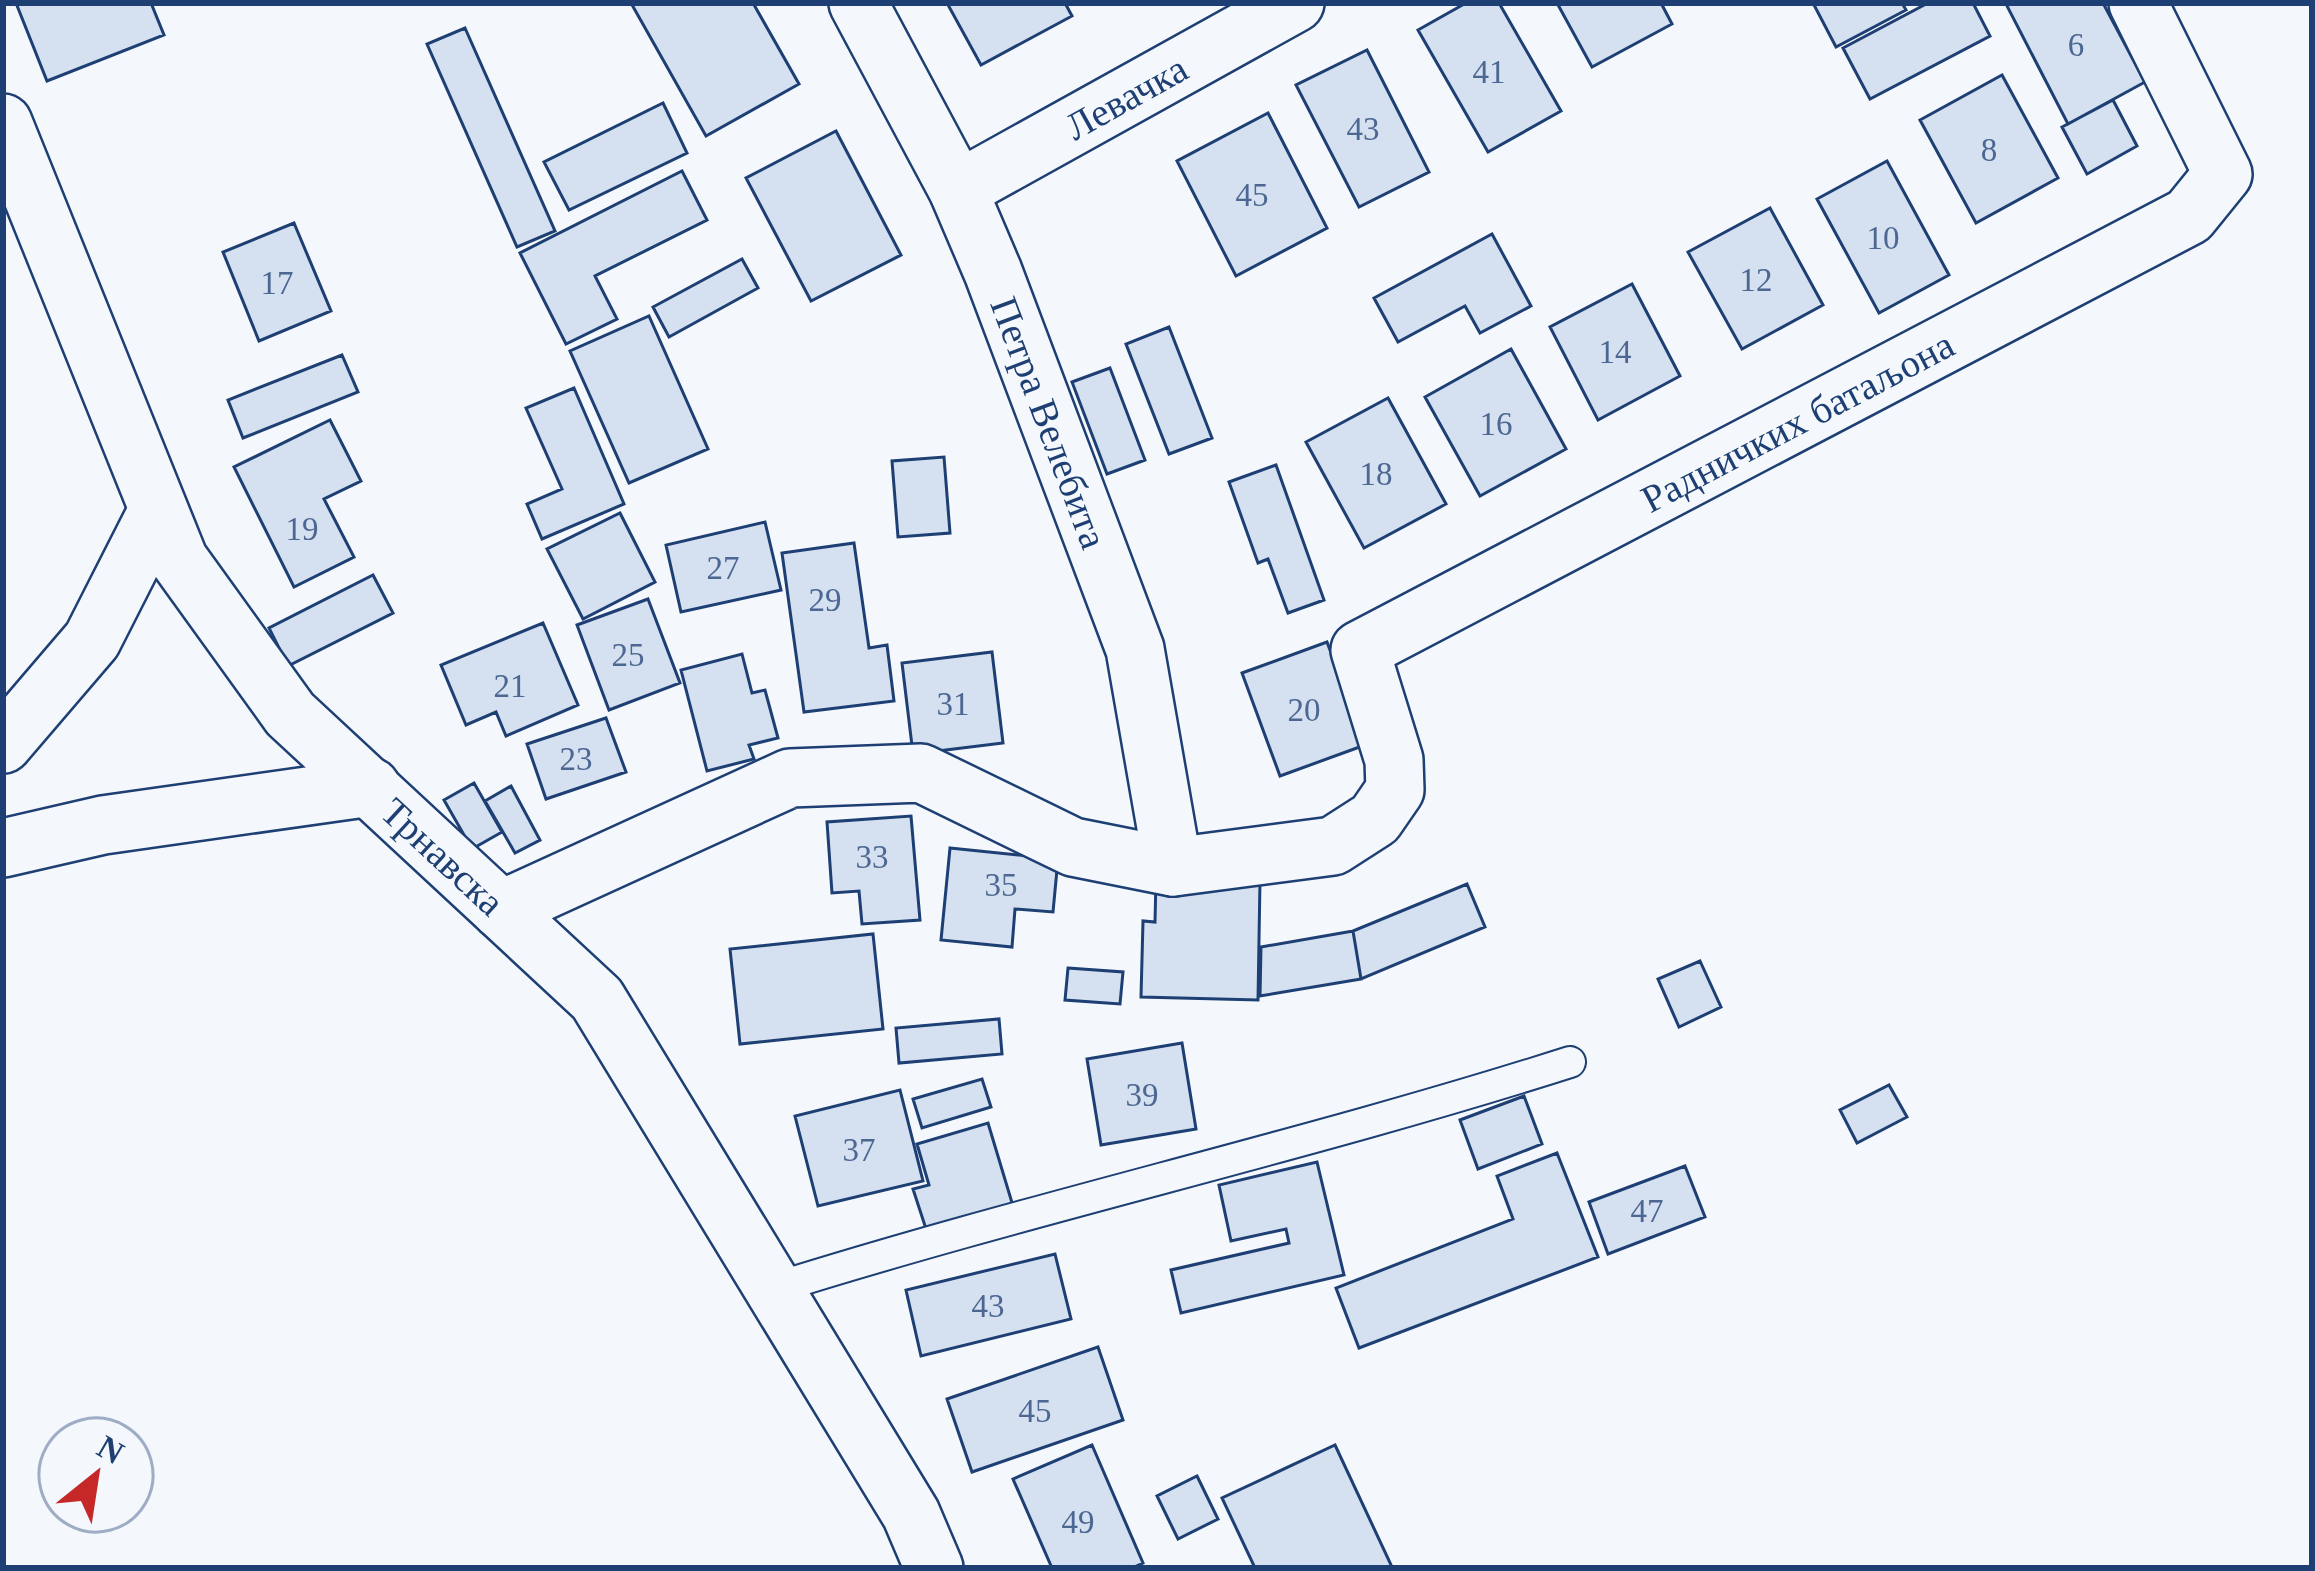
<svg xmlns="http://www.w3.org/2000/svg" width="2315" height="1571" viewBox="0 0 2315 1571" font-family="'Times New Roman',serif">
  <style>
    .building { fill: #d5e0f0; stroke: #1d3f73; stroke-width: 3 }
    .lines { fill: none; stroke-linecap: round; stroke-linejoin: round }
    .lane-casing { stroke: #1d3f73; stroke-width: 34 }
    .street-casing { stroke: #1d3f73; stroke-width: 62 }
    .lane { stroke: #f4f7fb; stroke-width: 30 }
    .street { stroke: #f4f7fb; stroke-width: 57 }
    .labels { text-anchor: middle; stroke-width: 9; stroke-linejoin: round; paint-order: stroke }
    .number-label { font-size: 33px; fill: #4b6792 }
    .street-label { font-size: 39px; fill: #1d3f73; stroke: #f4f7fb }
  </style>
  <rect width="100%" height="100%" fill="#f4f7fb"/>
  <path class="building" d="M16,3H151L164,35L47,81Z
    M631,3H753L799,84L706,136Z
    M947,3H1065L1072,16L981,65Z
    M1466,3H1499L1561,111L1488,152L1418,30Z
    M1557,3H1661L1672,24L1592,67Z
    M1813,3H1902L1906,10L1836,47Z
    M1928,3H1973L1990,36L1870,99L1843,48Z
    M2013,3H2103L2145,82L2068,124L2007,6Z
    M465,28L555,231L517,247L427,44Z
    M1367,50L1429,172L1359,207L1296,85Z
    M2002,75L2058,178L1976,223L1920,120Z
    M2113,100L2137,146L2087,174L2062,127Z
    M663,103L687,153L569,210L544,162Z
    M1268,113L1327,228L1236,276L1177,161Z
    M836,131L901,255L811,301L746,178Z
    M1887,161L1949,275L1879,313L1817,199Z
    M682,171L707,220L595,276L617,319L566,344L520,253Z
    M1770,208L1823,305L1742,349L1688,252Z
    M294,223L331,311L259,341L223,252Z
    M1492,234L1531,306L1480,333L1465,306L1398,342L1374,298Z
    M742,259L758,288L669,337L653,307Z
    M1632,284L1680,376L1598,420L1550,327Z
    M649,316L708,449L629,483L570,351Z
    M1169,327L1212,438L1169,454L1126,344Z
    M1511,349L1566,449L1480,496L1425,397Z
    M342,355L358,392L243,438L228,400Z
    M1110,368L1145,460L1107,474L1072,382Z
    M574,388L624,504L542,539L527,504L562,489L526,408Z
    M1388,398L1446,504L1364,548L1306,442Z
    M330,420L361,481L324,499L354,557L294,587L234,467Z
    M944,457L950,533L898,537L892,461Z
    M1276,465L1324,600L1288,613L1268,559L1258,563L1229,482Z
    M620,513L655,582L583,619L547,549Z
    M765,522L781,590L681,612L666,545Z
    M854,543L869,648L887,645L894,701L804,712L782,553Z
    M373,575L393,613L288,666L269,628Z
    M648,599L680,683L609,710L577,625Z
    M543,623L578,705L506,736L496,712L466,725L441,665Z
    M1327,642L1365,745L1280,776L1242,673Z
    M992,652L1003,743L913,754L902,663Z
    M742,654L752,693L765,690L778,738L749,745L754,759L707,771L681,670Z
    M606,718L626,772L546,799L527,744Z
    M474,783L502,832L472,849L444,800Z
    M511,786L540,840L515,853L485,801Z
    M911,816L920,920L862,924L859,891L832,893L827,822Z
    M950,848L1058,859L1053,912L1015,909L1012,947L941,940Z
    M1156,878L1260,880L1258,1000L1141,997L1143,921L1155,922Z
    M1467,884L1485,927L1361,979L1353,931Z
    M1353,931L1361,979L1260,996L1261,947Z
    M873,934L883,1029L740,1044L730,949Z
    M1700,961L1721,1007L1679,1027L1658,979Z
    M1068,968L1123,972L1120,1004L1065,1000Z
    M999,1019L1002,1054L899,1063L896,1028Z
    M1182,1043L1196,1129L1101,1145L1087,1059Z
    M982,1079L991,1107L922,1128L913,1099Z
    M1889,1085L1907,1117L1857,1143L1840,1110Z
    M900,1090L923,1181L818,1206L795,1116Z
    M1524,1096L1542,1144L1478,1169L1460,1120Z
    M988,1123L1013,1206L927,1232L913,1189L929,1185L917,1144Z
    M1557,1153L1598,1257L1359,1348L1336,1288L1513,1219L1497,1176Z
    M1317,1162L1344,1275L1181,1313L1171,1270L1289,1243L1286,1229L1231,1241L1219,1185Z
    M1685,1166L1705,1217L1608,1254L1589,1202Z
    M1055,1254L1071,1319L921,1356L906,1290Z
    M1098,1347L1123,1420L972,1472L947,1399Z
    M1092,1445L1143,1563L1132,1568H1052L1013,1479Z
    M1335,1445L1392,1567L1255,1568L1222,1498Z
    M1197,1476L1218,1519L1178,1539L1157,1496Z"/>
  <g class="lines">
    <defs>
      <path id="lane" d="M772,1289C1036,1206 1307,1146 1570,1062"/>
      <g id="street">
        <path id="s1" d="M858,3L958,190L993,272L1135,649L1173,867"/>
        <path id="s2" d="M3,123L179,560L290,714L597,999L911,1514L934,1568"/>
        <path id="s3" d="M958,190L1295,3"/>
        <path d="M3,744L92,640L158,510"/>
        <path d="M3,848L103,825L371,787"/>
        <path id="s4" d="M501,910L790,778L921,773L1073,847L1173,867L1333,846L1375,819L1395,790L1394,760L1360,650L2189,216L2223,174L2138,3"/>
      </g>
    </defs>
    <use href="#lane" class="lane-casing"/>
    <use href="#street" class="street-casing"/>
    <use href="#lane" class="lane"/>
    <use href="#street" class="street"/>
  </g>
  <g class="labels">
    <g class="number-label">
      <text x="2076" y="56">6</text>
      <text x="1489" y="83">41</text>
      <text x="1363" y="140">43</text>
      <text x="1989" y="161">8</text>
      <text x="1252" y="206">45</text>
      <text x="1883" y="249">10</text>
      <text x="1756" y="291">12</text>
      <text x="277" y="294">17</text>
      <text x="1615" y="363">14</text>
      <text x="1496" y="435">16</text>
      <text x="1376" y="485">18</text>
      <text x="302" y="540">19</text>
      <text x="723" y="579">27</text>
      <text x="825" y="611">29</text>
      <text x="628" y="666">25</text>
      <text x="510" y="697">21</text>
      <text x="953" y="715">31</text>
      <text x="1304" y="721">20</text>
      <text x="576" y="770">23</text>
      <text x="872" y="868">33</text>
      <text x="1001" y="896">35</text>
      <text x="1142" y="1106">39</text>
      <text x="859" y="1161">37</text>
      <text x="1647" y="1222">47</text>
      <text x="988" y="1317">43</text>
      <text x="1035" y="1422">45</text>
      <text x="1078" y="1533">49</text>
    </g>
    <g class="street-label">
      <text dy="14" stroke="none"><textPath href="#s3" startOffset="192">Левачка</textPath></text>
      <text dy="14" stroke="none"><textPath href="#s4" startOffset="1605">Радничких батаљона</textPath></text>
      <text dy="14" stroke="none"><textPath href="#s1" startOffset="462">Петра Велебита</textPath></text>
      <text dy="14" stroke="none"><textPath href="#s2" startOffset="870">Трнавска</textPath></text>
    </g>
  </g>
  <rect width="2315" height="1571" fill="none" stroke="#1d3f73" stroke-width="12"/>
  <g transform="translate(96 1475) rotate(30)"><circle r="57" fill="#f4f7fb" stroke="#9eadc5" stroke-width="3"/>
  <path d="M0-9L21 45L0 30L-21 45Z" fill="#c62828"/>
  <text y="-18" font-size="33" font-weight="bold" text-anchor="middle" fill="#1d3f73">N</text>
  </g>
</svg>
